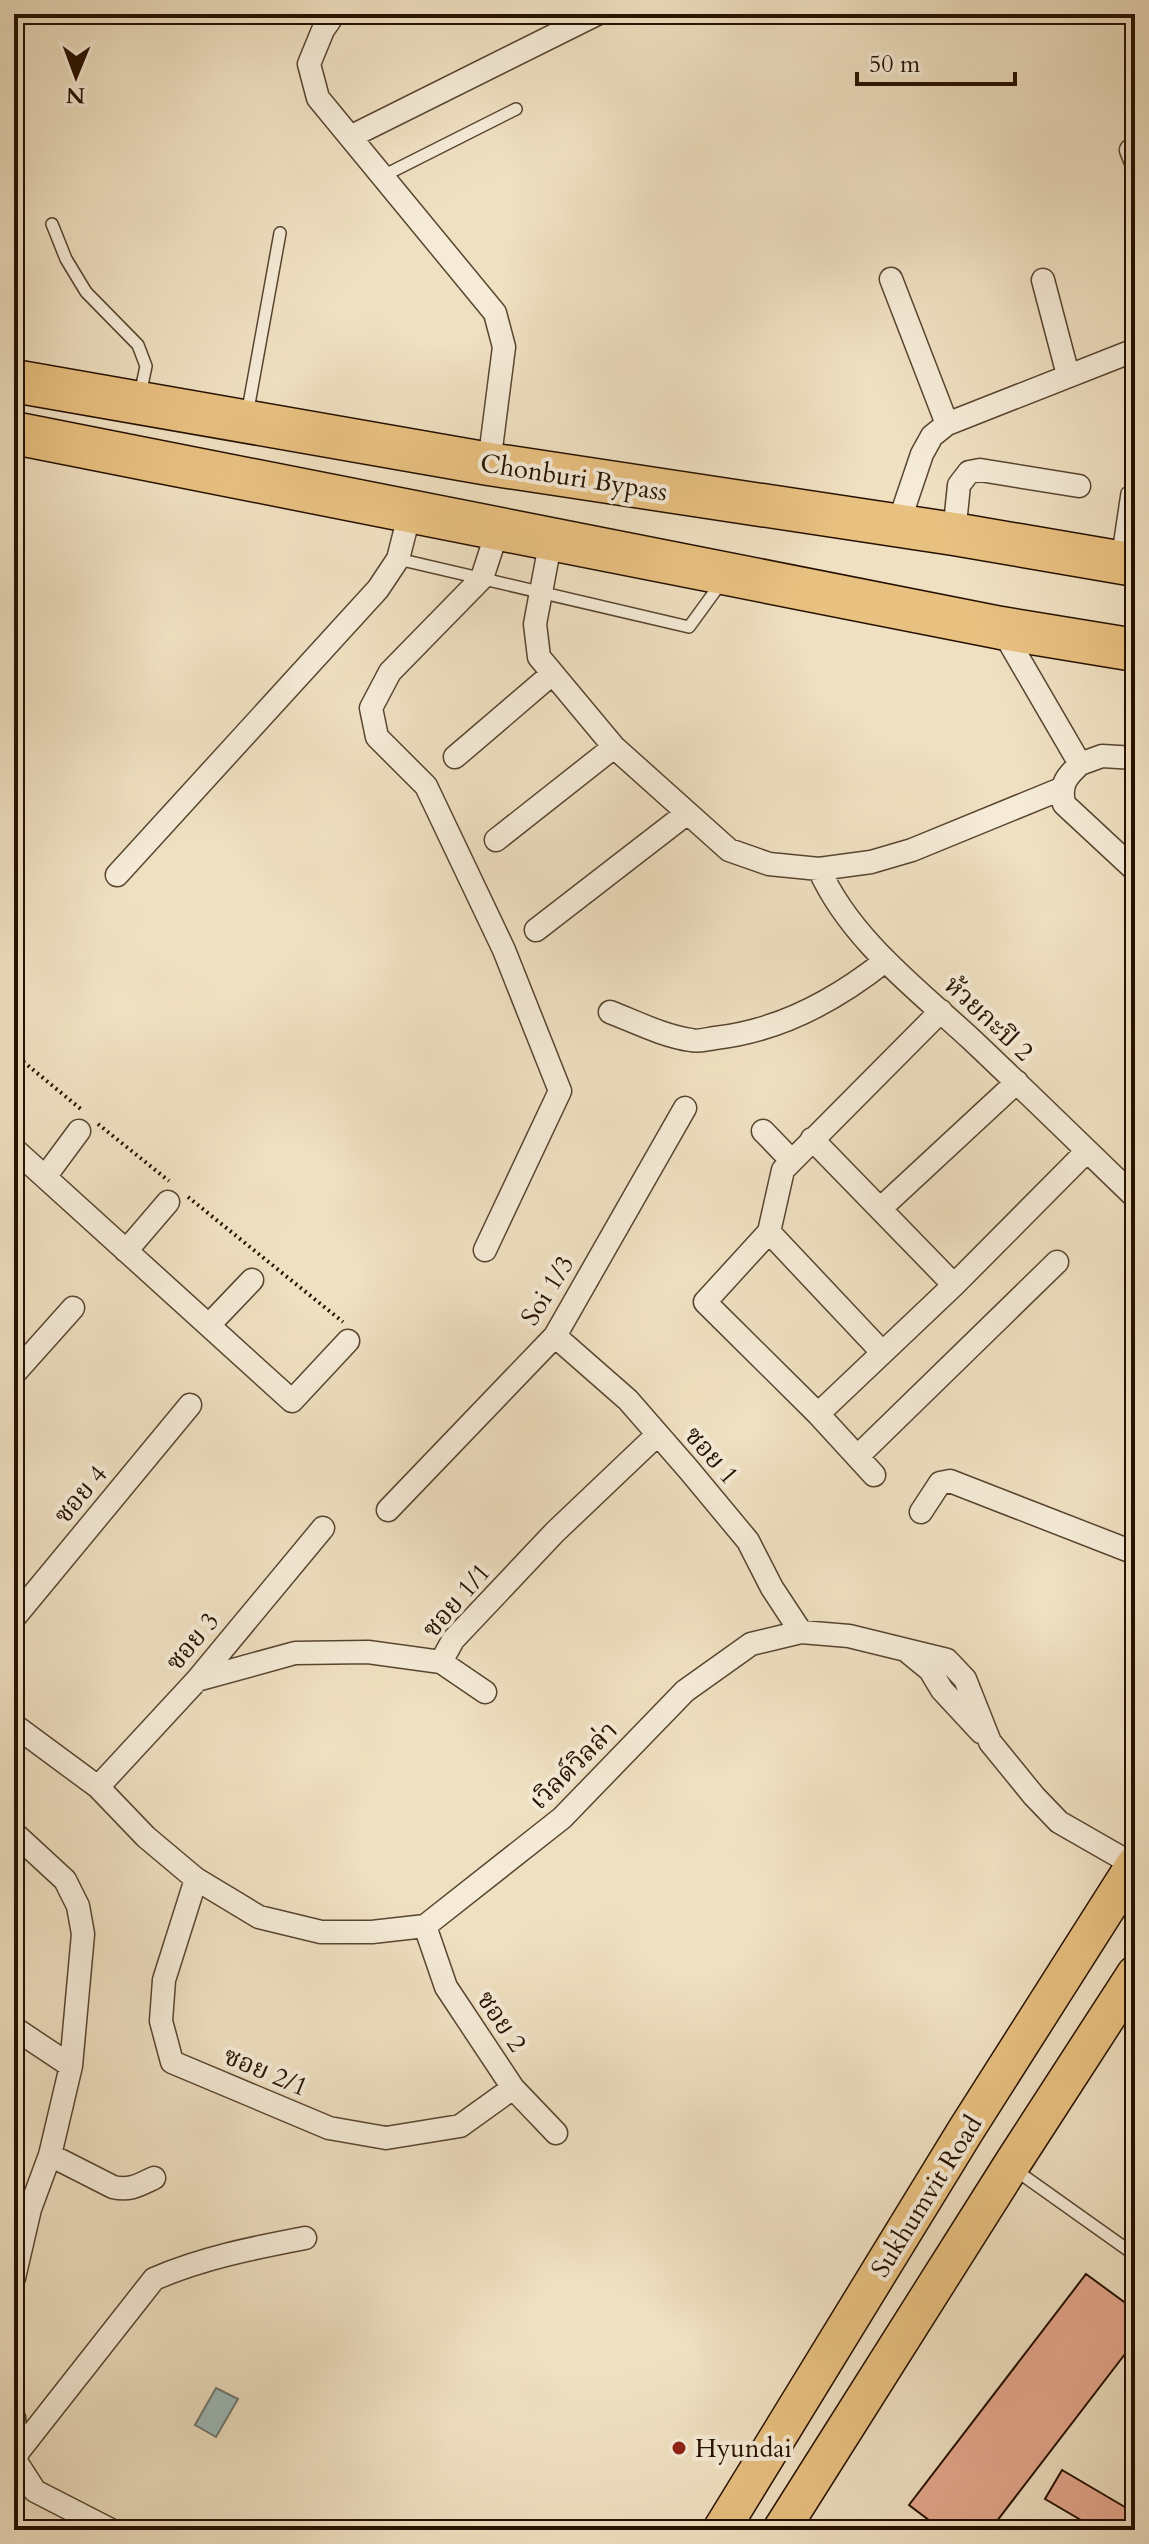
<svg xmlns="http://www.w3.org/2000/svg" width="1149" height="2544" viewBox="0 0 1149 2544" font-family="Cardo,'Noto Serif Thai',serif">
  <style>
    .water { fill: #9cbbbb; stroke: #6d7770; stroke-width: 2 }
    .building { fill: #e5a88e; stroke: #261100; stroke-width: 2 }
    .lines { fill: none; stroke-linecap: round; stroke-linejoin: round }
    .lane-casing { stroke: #584530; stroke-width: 14 }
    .street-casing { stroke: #584530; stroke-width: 25 }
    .primary-casing { stroke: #261100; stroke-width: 39 }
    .highway-casing { stroke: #261100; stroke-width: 45 }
    .path { stroke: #261100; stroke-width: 4; stroke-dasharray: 2 4; stroke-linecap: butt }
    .lane { stroke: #f5ebd7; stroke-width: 11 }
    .street { stroke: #f5ebd7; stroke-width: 22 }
    .primary { stroke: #e8c080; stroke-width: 36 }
    .highway { stroke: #e8c080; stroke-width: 42 }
    .poi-dot { fill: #8f2418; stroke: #f5ebd7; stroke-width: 3 }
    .labels { text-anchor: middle; stroke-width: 8; stroke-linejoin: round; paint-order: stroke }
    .street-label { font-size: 26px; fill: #261100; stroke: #f5ebd7 }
    .poi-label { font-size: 26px; fill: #261100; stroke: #f5ebd7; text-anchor: start }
  </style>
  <rect width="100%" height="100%" fill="#efe0c1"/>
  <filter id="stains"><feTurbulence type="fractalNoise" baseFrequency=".0025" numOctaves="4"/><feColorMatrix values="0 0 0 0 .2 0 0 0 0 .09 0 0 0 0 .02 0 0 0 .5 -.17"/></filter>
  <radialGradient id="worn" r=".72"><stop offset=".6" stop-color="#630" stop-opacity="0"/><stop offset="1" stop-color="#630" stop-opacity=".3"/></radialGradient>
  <path class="water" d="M216,2388L238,2399L216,2437L195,2425Z"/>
  <path class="building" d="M1086,2274L1135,2310V2341L990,2530H942L909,2505Z
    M1062,2470L1135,2513V2530H1098L1045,2499Z"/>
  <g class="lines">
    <defs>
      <path id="lane" d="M381,177L516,109
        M52,224L66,259L86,292L138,345L146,366L140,395
        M247,415L280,233
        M1118,553L1127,493L1135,494
        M398,559L689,627L721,583
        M1014,2169L1135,2255"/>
      <path id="street" d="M334,14L323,30L309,64L318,98L495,313L504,347L489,464
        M350,137L597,14
        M1131,150L1135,160
        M891,279L947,424
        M1043,280L1068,375
        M898,525L922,454L932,436L947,424L1135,350
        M954,534L959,485L969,472L980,470L1079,486
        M551,539L535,624L539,657L614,747L729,850L769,864L819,869L871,862L912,850L1061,789
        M1001,628L1080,764C1066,777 1060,784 1064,804L1135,870
        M455,757L552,674
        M1080,764L1102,756L1135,758
        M496,840L614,747
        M819,869C850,939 917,989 972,1040C1027,1092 1081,1145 1135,1197
        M117,875L378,589L398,559L410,512
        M536,930L686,814
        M941,1011L783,1170L769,1232L705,1302L818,1414L954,1285L1087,1151
        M610,1012C636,1022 663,1036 691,1040C698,1042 707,1039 715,1038C779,1031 836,1000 885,961
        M763,1131L791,1160
        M812,1139L954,1285
        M14,1149L292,1401L348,1341
        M45,1177L79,1131
        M880,1209L1017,1082
        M769,1232L882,1352
        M485,1250L560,1091L504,950L426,786L377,737L371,708L390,672L482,578L498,529
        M126,1251L168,1202
        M209,1325L252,1280
        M555,1336L628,1400L689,1470L748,1541L772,1588L801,1632
        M14,1374L73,1308
        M818,1414L874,1475
        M858,1456L1057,1262
        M388,1510L555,1336L685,1108
        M921,1512L940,1483L950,1481L1135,1553
        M14,1618L190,1405
        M908,1652L930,1670L942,1690L981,1732
        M441,1662L485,1692
        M197,1680L295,1653L368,1652L441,1662L453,1640L555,1532L657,1435
        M14,1725L98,1787L146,1837L196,1879L259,1917L321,1932H372L425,1926L562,1818L685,1691L751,1644L801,1632L849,1636L947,1660L965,1679L990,1742L1034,1796L1059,1822L1134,1865
        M98,1787L197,1680L323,1528
        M14,1833L65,1880L78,1906L83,1934L71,2066L50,2155L30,2209L14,2278
        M196,1879L164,1980L161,2021L172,2062L329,2128L386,2138L460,2126L513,2088
        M425,1926L446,1987L513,2088L556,2133
        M14,2028L71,2066
        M50,2155L113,2187C130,2191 139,2185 154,2178
        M14,2418L17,2457
        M18,2452L154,2279C202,2258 253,2248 305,2238
        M17,2463L35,2491L111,2530"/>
      <path id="primary" d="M721,2530L966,2130L1135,1864
        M781,2530L1014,2161L1135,1974"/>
      <path id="highway" d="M14,381L489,464L954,534L1135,565
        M14,433L1001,628L1135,650"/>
    </defs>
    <use href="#lane" class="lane-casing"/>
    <use href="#street" class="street-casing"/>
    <use href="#primary" class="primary-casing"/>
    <use href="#highway" class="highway-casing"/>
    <path class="path" d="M14,1054L82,1110
      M98,1124L169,1181
      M188,1197L343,1322"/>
    <use href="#lane" class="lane"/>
    <use href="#street" class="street"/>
    <use href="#primary" class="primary"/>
    <use href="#highway" class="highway"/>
  </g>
  <circle class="poi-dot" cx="679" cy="2448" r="8"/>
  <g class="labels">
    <g class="street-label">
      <text transform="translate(574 477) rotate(9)" y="9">Chonburi Bypass</text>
      <text transform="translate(989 1018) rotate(43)" y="9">ห้วยกะปิ 2</text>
      <text transform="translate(547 1290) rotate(-58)" y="9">Soi 1/3</text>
      <text transform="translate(712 1455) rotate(49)" y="9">ซอย 1</text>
      <text transform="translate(80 1494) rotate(-50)" y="9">ซอย 4</text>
      <text transform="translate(456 1600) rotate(-49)" y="9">ซอย 1/1</text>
      <text transform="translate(192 1641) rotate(-50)" y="9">ซอย 3</text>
      <text transform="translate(573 1765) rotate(-45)" y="9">เวิลด์วิลล่า</text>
      <text transform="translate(502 2021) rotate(56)" y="9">ซอย 2</text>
      <text transform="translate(266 2071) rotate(23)" y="9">ซอย 2/1</text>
      <text transform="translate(926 2196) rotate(-58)" y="9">Sukhumvit Road</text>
    </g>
    <g class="poi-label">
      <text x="695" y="2457">Hyundai</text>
    </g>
  </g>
  <rect width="1149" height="2544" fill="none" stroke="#efe0c1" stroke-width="48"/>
  <rect x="16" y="16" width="1117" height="2512" fill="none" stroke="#261100" stroke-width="4"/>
  <rect x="24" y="24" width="1101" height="2496" fill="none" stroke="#261100" stroke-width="2"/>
  <g transform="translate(76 76) rotate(181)" stroke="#f5ebd7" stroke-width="6" paint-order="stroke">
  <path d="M0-6L14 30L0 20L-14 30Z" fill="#261100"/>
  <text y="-12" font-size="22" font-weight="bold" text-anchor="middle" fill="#261100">N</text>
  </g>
  <path d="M857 72v12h158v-12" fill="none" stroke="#261100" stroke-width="4"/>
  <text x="869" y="72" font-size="24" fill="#261100" stroke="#f5ebd7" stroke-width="6" paint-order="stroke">50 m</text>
  <rect width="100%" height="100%" filter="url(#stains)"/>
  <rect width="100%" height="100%" fill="url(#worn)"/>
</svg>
